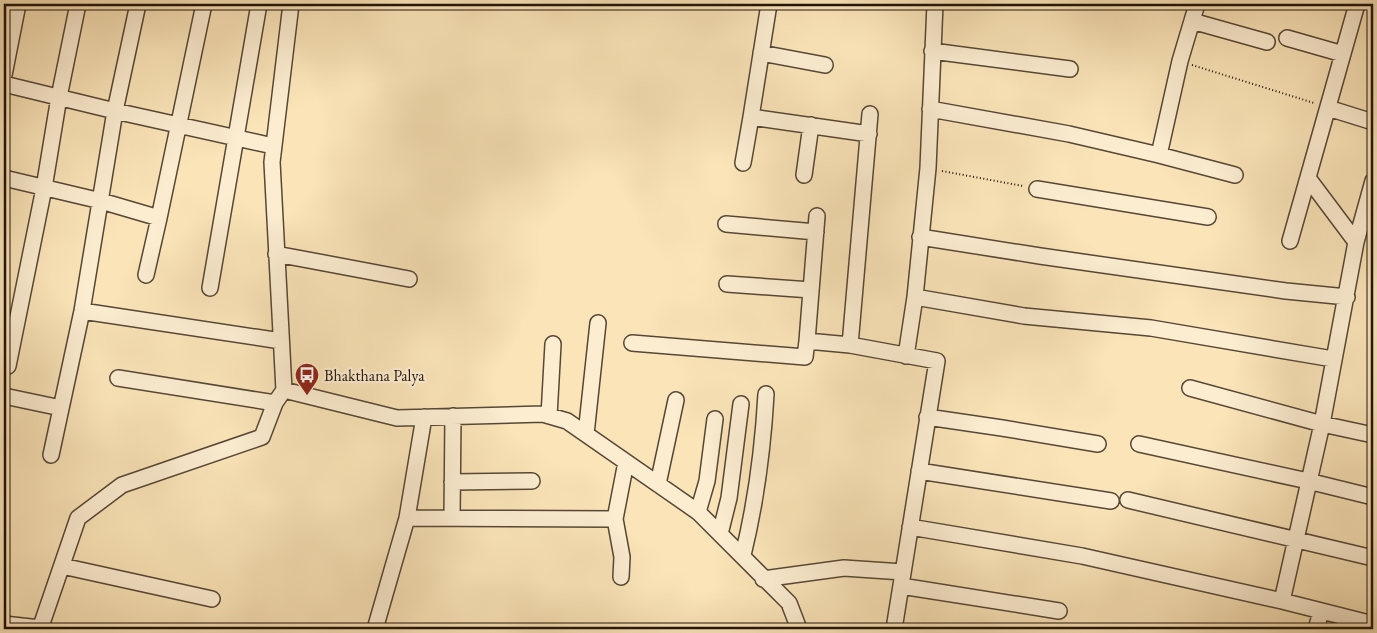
<svg xmlns="http://www.w3.org/2000/svg" width="1377" height="633" viewBox="0 0 1377 633" font-family="'EB Garamond',serif">
  <style>
    .lines { fill: none; stroke-linecap: round; stroke-linejoin: round }
    .minor-casing { stroke: #564736; stroke-width: 18 }
    .path { stroke: #20130b; stroke-width: 2; stroke-dasharray: 1 2.5; stroke-linecap: butt }
    .minor { stroke: #fcedd1; stroke-width: 15 }
    .labels { text-anchor: middle; stroke-width: 4.5; stroke-linejoin: round; paint-order: stroke }
    .poi-label { font-size: 16px; fill: #20130b; stroke: #fcedd1; text-anchor: start }
  </style>
  <rect width="100%" height="100%" fill="#fae4b8"/>
  <filter id="stains"><feTurbulence type="fractalNoise" baseFrequency=".004" numOctaves="4"/><feColorMatrix values="0 0 0 0 .2 0 0 0 0 .09 0 0 0 0 .02 0 0 0 .5 -.17"/></filter>
  <radialGradient id="worn" r=".72"><stop offset=".6" stop-color="#630" stop-opacity="0"/><stop offset="1" stop-color="#630" stop-opacity=".3"/></radialGradient>
  <g class="lines">
    <defs>
      <path id="minor" d="M291,4L272,162L284,390L397,418L543,414L567,421L698,512L789,603L799,629
        M769,4L751,117L869,134
        M935,4L928,168L915,297L1024,316L1151,328L1333,359
        M1192,21L1267,42
        M1287,38L1343,54
        M932,51L1070,69
        M761,53L825,65
        M4,75L18,4
        M4,84L115,111L273,146
        M1328,108L1373,122
        M930,109L1069,134L1159,155L1235,175
        M870,114L850,345L937,361L894,629
        M1159,155L1180,61L1197,4
        M743,163L751,117
        M804,175L811,125
        M4,178L101,201L159,218L204,4
        M1308,178L1356,242
        M1037,189L1208,217
        M817,216L807,341L850,345
        M726,224L816,232
        M920,237L1040,256L1286,291L1347,297
        M1290,241L1357,4
        M276,254L409,279
        M146,275L159,218
        M727,284L811,290
        M210,288L259,4
        M82,311L281,341
        M632,343L805,357L807,341
        M906,356L915,297
        M8,366L44,188L59,97L78,4
        M118,378L275,403
        M1190,388L1322,424L1373,435
        M4,396L61,408
        M549,416L553,344
        M927,417L1002,428L1098,444
        M586,434L598,323
        M1139,444L1308,481L1373,497
        M51,455L82,311L115,111L138,4
        M919,471L1111,501
        M452,482L532,481
        M658,484L676,400
        M1128,500L1373,558
        M698,512L707,481L715,419
        M452,517L453,416
        M407,518L615,519L626,462
        M615,519L622,557L621,577
        M910,527L1082,556L1282,601L1373,624
        M720,534L729,498L741,404
        M743,555C756,502 763,448 766,394
        M62,566L212,599
        M763,579L844,568L903,572
        M901,586L1059,611
        M1282,601L1322,424L1356,242L1373,181
        M4,624L40,628
        M40,629L78,518L122,485L262,437L275,403L284,390
        M375,629L407,518L424,417
        M1316,629L1321,612"/>
    </defs>
    <use href="#minor" class="minor-casing"/>
    <path class="path" d="M1192,65L1314,103
      M942,171L1023,186"/>
    <use href="#minor" class="minor"/>
  </g>
  <defs>
    <symbol id="bus-pin" viewBox="-11 -11 22 30"><path d="M0 17L-7.5 6A9.5 9.5 0 1 1 7.5 6Z" fill="#8f2418" stroke="#fcedd1"/><path d="M-5-6H5V4H4V6H2V4H-2V6H-4V4H-5ZM-3.5-4V0h7V-4ZM-3.5 1.2v1.5H-2V1.2ZM2 1.2v1.5H3.5V1.2Z" fill="#fff"/></symbol>
  </defs>
  <g fill-rule="evenodd">
    <use href="#bus-pin" x="293" y="361" width="28" height="38"/>
  </g>
  <g class="labels">
    <g class="poi-label">
      <text x="324" y="381">Bhakthana Palya</text>
    </g>
  </g>
  <rect width="1377" height="633" fill="none" stroke="#fae4b8" stroke-width="20"/>
  <rect x="5" y="5" width="1367" height="623" fill="none" stroke="#20130b" stroke-width="2.5"/>
  <rect x="10" y="10" width="1357" height="613" fill="none" stroke="#20130b"/>
  <rect width="100%" height="100%" filter="url(#stains)"/>
  <rect width="100%" height="100%" fill="url(#worn)"/>
</svg>
